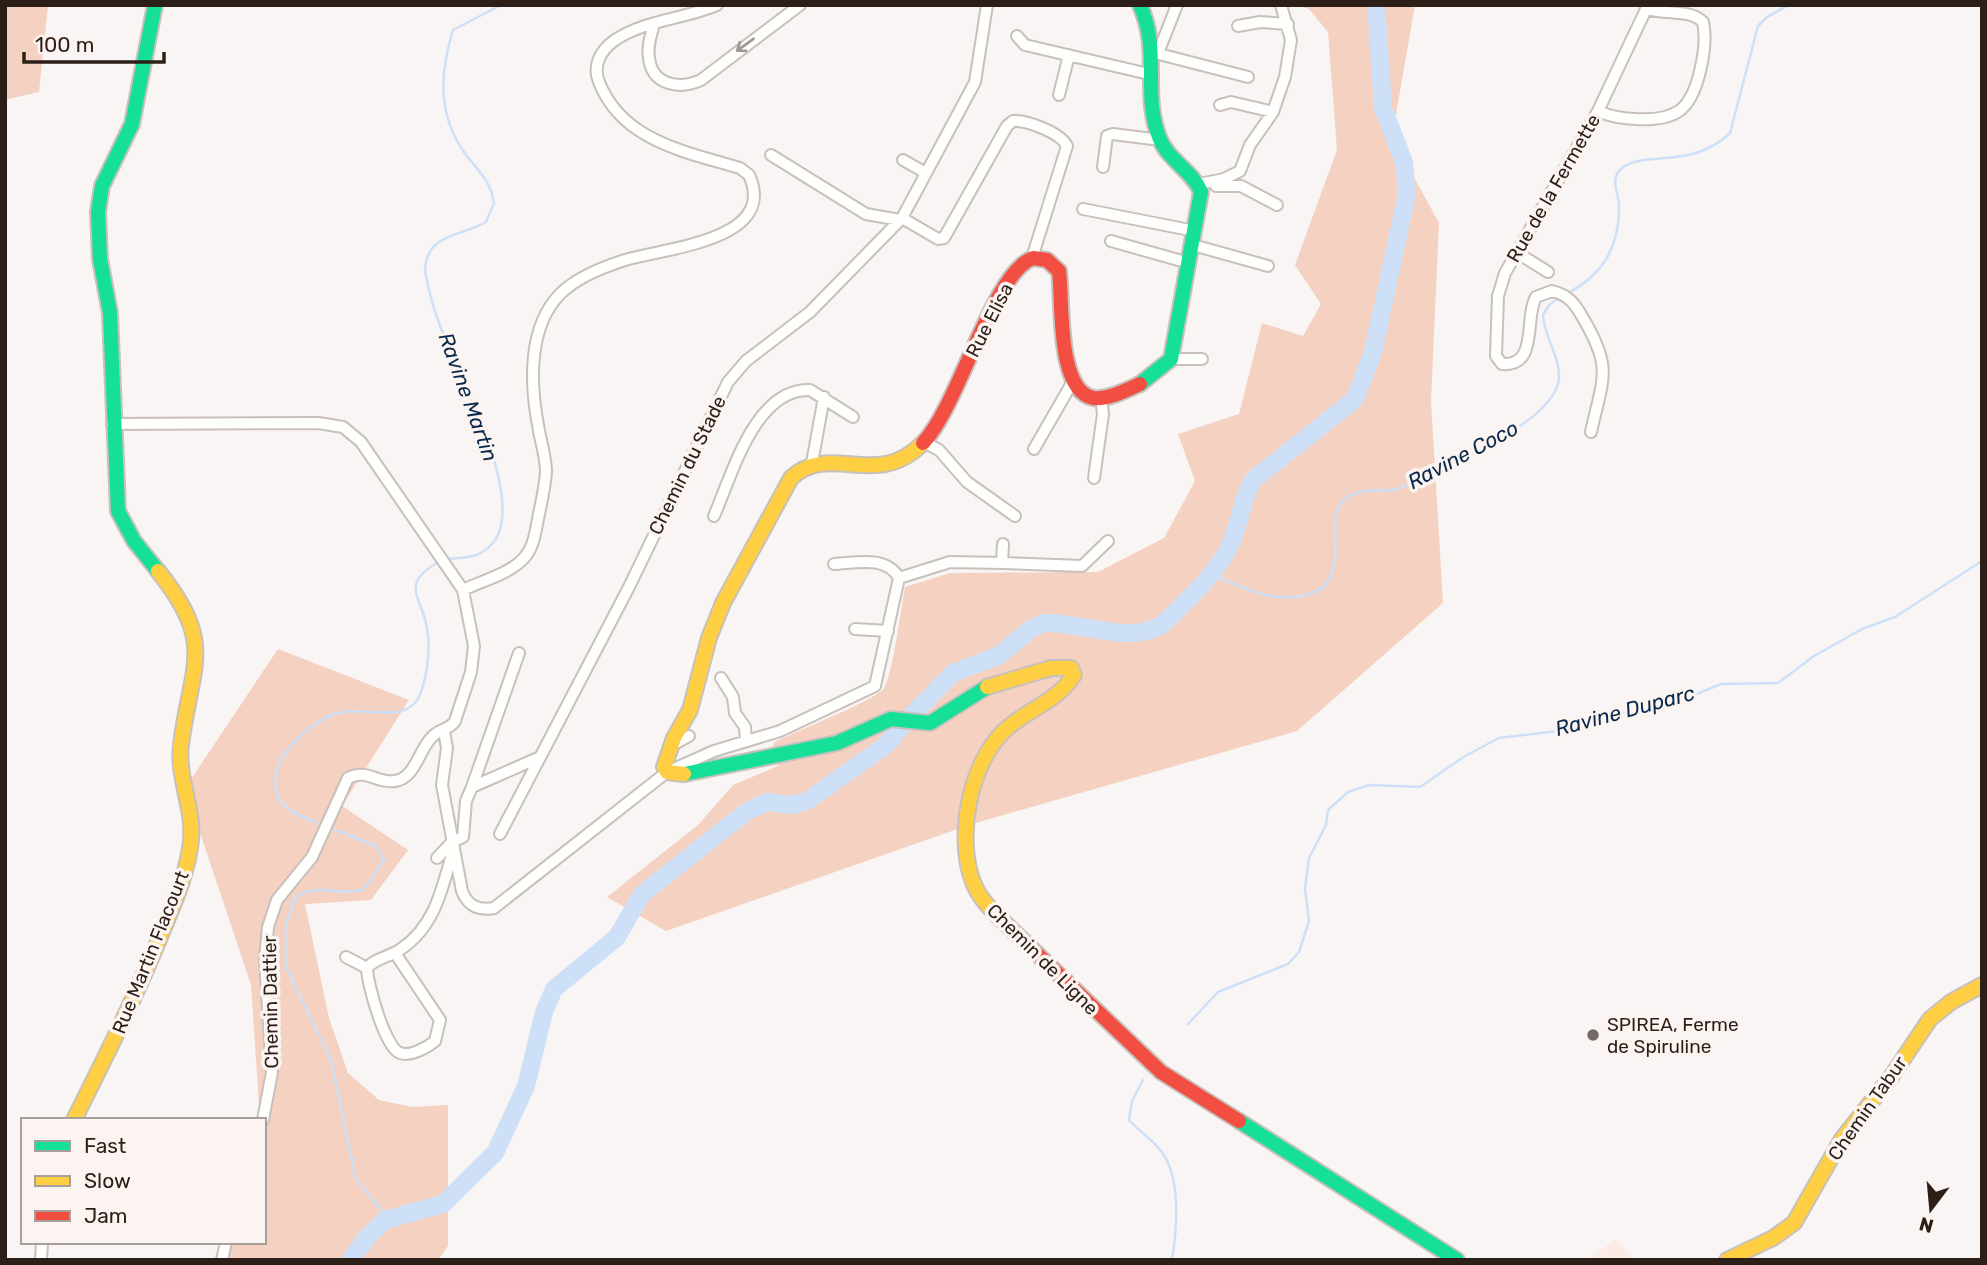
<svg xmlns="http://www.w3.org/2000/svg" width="1987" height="1265" viewBox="0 0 1987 1265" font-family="Rubik,sans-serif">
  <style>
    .built { fill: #fcebe4 }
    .green { fill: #f4d1c0 }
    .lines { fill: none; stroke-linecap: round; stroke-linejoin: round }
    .stream { stroke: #cee0f7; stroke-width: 2.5 }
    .river { stroke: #cee0f7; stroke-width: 18 }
    .street-casing { stroke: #c8c0bc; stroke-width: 14 }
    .fast-casing { stroke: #c8c0bc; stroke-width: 18 }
    .slow-casing { stroke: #c8c0bc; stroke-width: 18 }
    .jam-casing { stroke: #c8c0bc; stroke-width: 18 }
    .street { stroke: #fefefd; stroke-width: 10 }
    .fast { stroke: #16e098; stroke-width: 14 }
    .slow { stroke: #ffcf43; stroke-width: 14 }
    .jam { stroke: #f24e42; stroke-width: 14 }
    .oneway { stroke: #a09a96 }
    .poi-dot { fill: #746a65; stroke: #fcf4f1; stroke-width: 2.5 }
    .labels { text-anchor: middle; stroke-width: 7; stroke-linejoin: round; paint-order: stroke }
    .street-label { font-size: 19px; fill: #2c1f18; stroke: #fcf4f1 }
    .poi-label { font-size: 19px; fill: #2c1f18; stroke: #fcf4f1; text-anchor: start }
    .water-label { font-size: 21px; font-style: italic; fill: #09294c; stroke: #fcf4f1 }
  </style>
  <rect width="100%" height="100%" fill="#f9f5f4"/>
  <path class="built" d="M1616,1240L1634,1260H1586Z"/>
  <path class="green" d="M5,5H48L39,92L5,100Z
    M1295,5H1415L1392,137L1439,223L1431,401L1443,603L1297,731L972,824L666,931L607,897L698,825L733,785L778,766L773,743C793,732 875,701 884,688C893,674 901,607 905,587L950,573L1098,572L1164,538L1195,481L1178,434L1239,414L1262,323L1303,336L1321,304L1295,265L1337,150L1328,32L1309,9Z
    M278,649L409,700L342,806L408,850L371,900L305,904L329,1018L348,1073L379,1100L412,1107L448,1105V1246L438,1260H217L236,1242H264V1120H260L251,985L185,788Z"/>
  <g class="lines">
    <path class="stream" d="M1566,294C1603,275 1620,247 1619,204C1618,192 1610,179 1621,169C1641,150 1693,170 1730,133L1758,26L1767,17L1789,5
      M447,559C464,557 478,559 491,545C529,506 463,385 447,343C437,320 429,295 425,271C426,233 460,237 486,222L494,203C491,180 476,169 464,152C437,113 440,73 453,30L501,5
      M1210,573C1246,590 1288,611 1325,586C1347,554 1324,528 1343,500C1362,486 1378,493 1398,489C1436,470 1556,424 1559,378C1560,356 1544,337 1543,315L1549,305L1560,297
      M316,822C303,817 288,812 280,800C260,767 304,728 329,716C357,702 404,727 419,697C427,679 431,648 427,628C422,596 398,585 440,561
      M333,829L376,846L384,860L364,889C340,898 318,881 295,898L287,921L286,967L331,1060L355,1175C362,1192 381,1203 385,1220
      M1188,1024L1218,992L1288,964L1299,952L1309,921L1305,889L1309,858L1326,825L1328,810L1348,792L1369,785L1420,787L1465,756L1499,738L1575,729L1659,700L1694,695L1721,684L1778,683L1814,656L1862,629L1895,617L1982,561
      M1143,1080L1132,1101L1129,1120C1139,1131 1152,1139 1161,1151C1182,1178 1177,1228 1172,1260"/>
    <path class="river" d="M911,716L953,673L998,656L1032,628L1044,623C1081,621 1130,646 1163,624C1187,600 1218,573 1232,541C1240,521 1242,499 1253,480L1355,399L1373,352L1407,194L1404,162L1383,108L1376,5
      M351,1260L367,1237L385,1220L443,1204L495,1153L526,1086L544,1012L554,989L617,937L642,894L746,812L767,802L792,805L807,801L886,745L904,724"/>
    <defs>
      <path id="street" d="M1177,5L1160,48L1155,53L1248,77
        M654,24C651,35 647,46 649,58C652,85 679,90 701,80L800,5
        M1238,26L1260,22L1288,24
        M1017,36L1025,45L1153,75
        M1059,95L1069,55
        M1220,105L1231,102L1273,112
        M1598,111C1617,120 1660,124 1679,111C1699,97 1708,45 1703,22C1690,9 1667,15 1647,9
        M771,155L866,214L900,220
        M903,160L926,173
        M1103,167L1107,136L1113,134L1160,140
        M1199,184L1224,179L1240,171L1250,145L1273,112L1285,77L1291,40L1281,5
        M1216,186H1241L1277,205
        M1083,209L1195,231
        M902,218L938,239L944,238L1007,126L1013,121C1027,120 1061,133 1067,146L1032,258
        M1111,241L1189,263
        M1193,245L1268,266
        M1516,252L1548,272
        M1171,359H1202
        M112,424L318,423L343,427L361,442L463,590L474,646L471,672L455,721C449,730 440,729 433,736C419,748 416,778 395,781C377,784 367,768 348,778L312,857L277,900L268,927L265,960L272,1072L263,1120
        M1591,432C1603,377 1613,369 1583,318C1575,304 1569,295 1552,291L1536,297C1524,317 1539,367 1502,364L1496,356L1498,296L1505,273L1598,111L1648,5
        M924,442L939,450L967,482L1015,516
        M1034,449L1072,383
        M812,463L824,397
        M1094,478L1103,414L1101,399
        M714,516C732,475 755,388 810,390L853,417
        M1003,544L1002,563L1082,566L1108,541
        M899,578L950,562L1002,563
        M463,590C481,581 510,574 524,558C534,547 535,533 538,519C541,504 545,487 546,472C546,456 540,440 538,425C530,383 528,327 560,294C577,277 603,267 625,260C664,248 779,241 749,175L740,168C686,152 622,141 599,82C592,65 601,50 615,40C645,20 684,19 717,5
        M855,629L888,631
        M721,678L733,697L735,713L745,727L746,741
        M444,731L447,748L442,785L462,891C468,906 478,911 494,908L667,772L714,751L780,731L875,686L899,578C886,555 856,563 834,564
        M671,746L689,736
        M472,787L519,653
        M500,834L629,587L728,382L746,361L810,312L902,218L975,82L987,5
        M437,858L452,842L463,837L466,801L472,787L538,758
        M395,953L440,1020L435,1041C428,1047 410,1057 400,1053C385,1048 367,983 367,968C375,958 390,957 401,949C434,927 442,890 452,854
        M346,957L367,968
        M41,1260L42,1242
        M222,1260L226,1242"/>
      <path id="fast" d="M155,5L132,124L102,186L98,212L100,259L110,313L118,511L134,541L158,571
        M1140,384L1171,359L1201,192C1192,170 1167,160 1159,137C1142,93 1161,52 1140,5
        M684,774L837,743L891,719L930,723L987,687
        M1239,1121L1457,1260"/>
      <path id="slow" d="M987,687L1051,668H1071L1074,675C1057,702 1026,710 1004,731C969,765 956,838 973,882C980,901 996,914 1010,928
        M684,774L667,772L664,767L674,738L690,710L709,638L723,603L791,478C832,441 875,491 923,443
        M74,1120C105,1058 136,996 162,932C174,903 188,872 191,840C194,808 177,778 181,745C191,664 217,644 158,571
        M1727,1260L1773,1238L1794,1223L1842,1139L1891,1077L1930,1019L1951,1002L1982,985"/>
      <path id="jam" d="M923,443C960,404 992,273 1033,258L1047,260L1059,271C1063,299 1056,390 1093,398C1107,400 1127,390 1140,384
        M1010,928L1161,1072L1239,1121"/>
    </defs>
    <use href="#street" class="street-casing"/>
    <use href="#fast" class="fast-casing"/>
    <use href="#slow" class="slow-casing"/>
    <use href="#jam" class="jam-casing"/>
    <use href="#street" class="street"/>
    <use href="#fast" class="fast"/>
    <use href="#slow" class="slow"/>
    <use href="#jam" class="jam"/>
  </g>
  <defs><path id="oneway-shaft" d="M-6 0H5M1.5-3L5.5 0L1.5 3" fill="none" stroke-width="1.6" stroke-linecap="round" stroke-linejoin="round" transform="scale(1.75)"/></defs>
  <use class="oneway" href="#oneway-shaft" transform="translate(745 45) rotate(144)"/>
  <circle class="poi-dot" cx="1593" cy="1035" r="7"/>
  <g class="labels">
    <g class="street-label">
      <text transform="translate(1553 188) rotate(-60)" y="7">Rue de la Fermette</text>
      <text transform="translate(989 320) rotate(-63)" y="7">Rue Elisa</text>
      <text transform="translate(687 465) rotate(-64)" y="7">Chemin du Stade</text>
      <text transform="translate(150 952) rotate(-68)" y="7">Rue Martin Flacourt</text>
      <text transform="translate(1043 959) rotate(45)" y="7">Chemin de Ligne</text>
      <text transform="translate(270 1002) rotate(-91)" y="7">Chemin Dattier</text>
      <text transform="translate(1867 1108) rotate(-55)" y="7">Chemin Tabur</text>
    </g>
    <g class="poi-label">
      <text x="1607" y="1031">SPIREA, Ferme<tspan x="1607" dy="22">de Spiruline</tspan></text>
    </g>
    <g class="water-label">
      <text transform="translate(468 397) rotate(70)" y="7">Ravine Martin</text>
      <text transform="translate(1463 455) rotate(-28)" y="7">Ravine Coco</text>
      <text transform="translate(1625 711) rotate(-15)" y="7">Ravine Duparc</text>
    </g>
  </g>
  <rect width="1987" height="1265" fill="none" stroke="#2c1f18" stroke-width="14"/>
  <rect x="21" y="1118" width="245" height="126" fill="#fcf4f1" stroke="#a99f9a" stroke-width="2"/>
  <rect x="35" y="1141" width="35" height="10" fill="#16e098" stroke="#a99f9a" stroke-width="2"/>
  <text x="84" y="1153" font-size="21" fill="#2c1f18">Fast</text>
  <rect x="35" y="1176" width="35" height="10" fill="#ffcf43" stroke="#a99f9a" stroke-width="2"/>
  <text x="84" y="1188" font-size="21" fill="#2c1f18">Slow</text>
  <rect x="35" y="1211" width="35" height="10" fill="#f24e42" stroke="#a99f9a" stroke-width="2"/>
  <text x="84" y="1223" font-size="21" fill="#2c1f18">Jam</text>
  <g transform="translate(1931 1209) rotate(196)" stroke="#fcf4f1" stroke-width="5" paint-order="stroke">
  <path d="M0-5L12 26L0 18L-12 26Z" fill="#2c1f18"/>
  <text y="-10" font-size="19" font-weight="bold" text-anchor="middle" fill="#2c1f18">N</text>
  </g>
  <path d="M24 52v10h140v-10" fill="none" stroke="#2c1f18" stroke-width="3.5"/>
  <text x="35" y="52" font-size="21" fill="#2c1f18" stroke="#fcf4f1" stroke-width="5" paint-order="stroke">100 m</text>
</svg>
